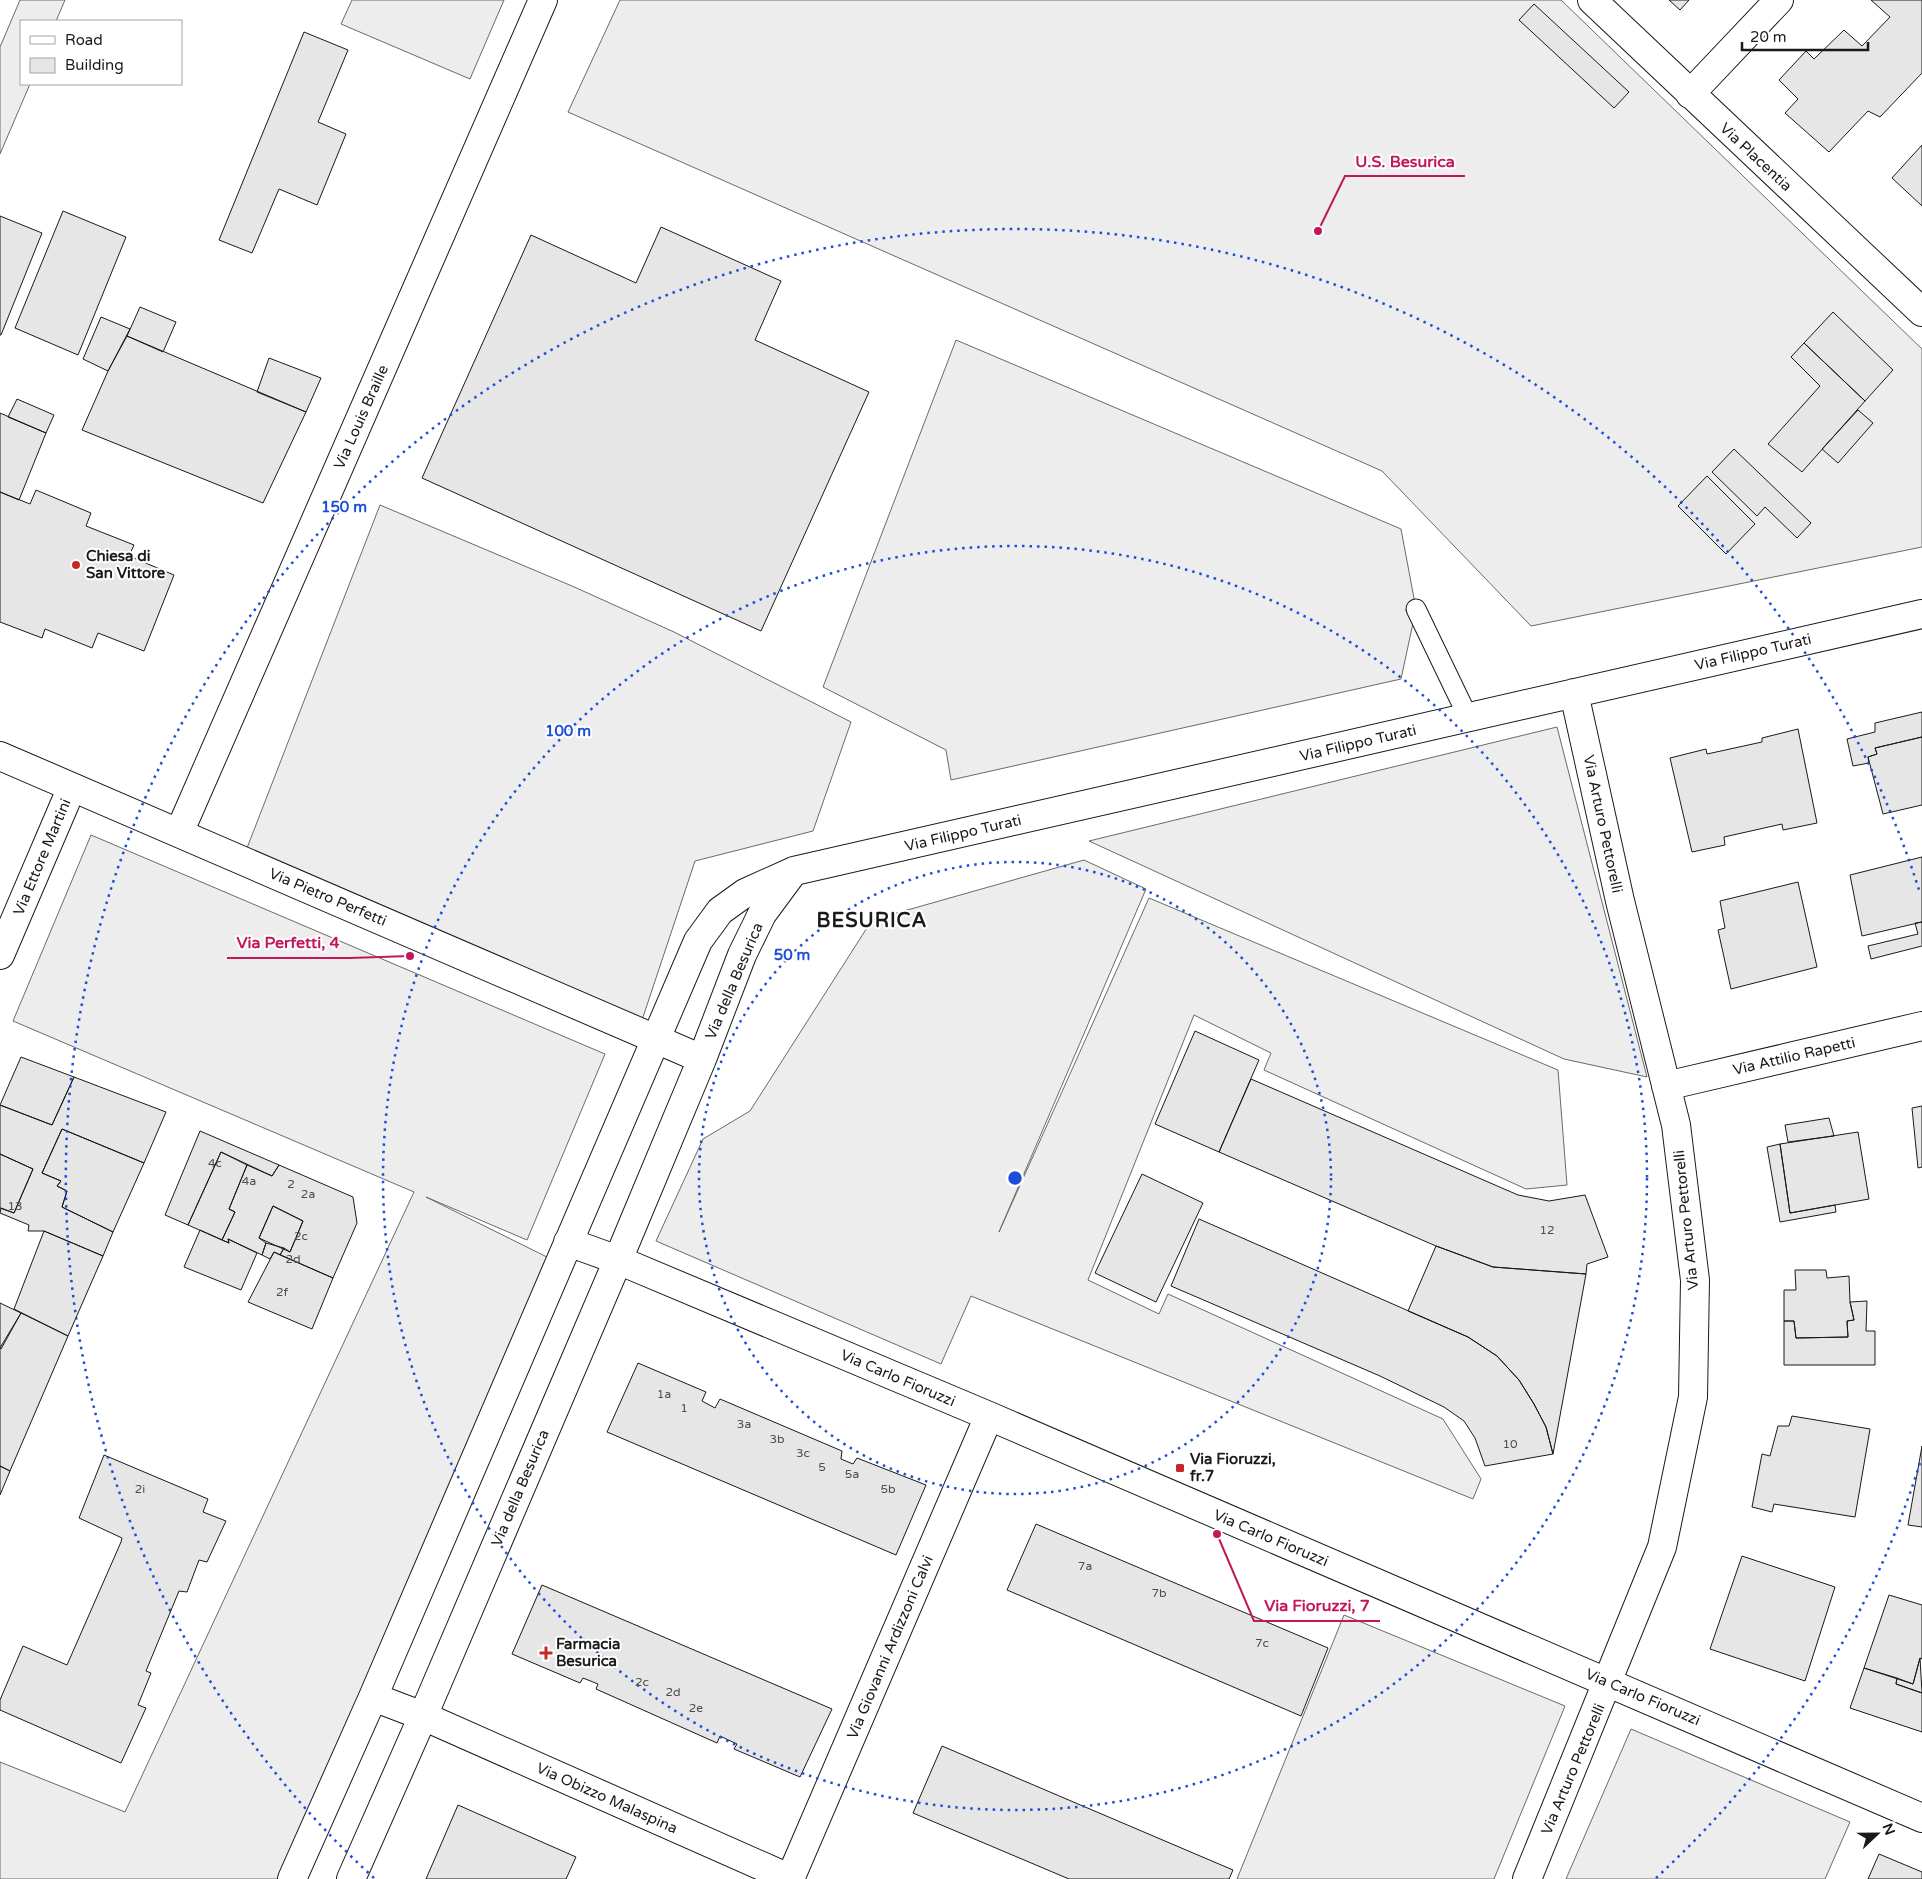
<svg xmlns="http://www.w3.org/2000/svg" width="1922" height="1879" viewBox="0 0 1922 1879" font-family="'Varela Round',sans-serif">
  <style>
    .built { fill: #ededed; stroke: #6a6a6a }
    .building { fill: #e6e6e6; stroke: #1a1a1a }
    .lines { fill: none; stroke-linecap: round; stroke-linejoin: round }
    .service-casing { stroke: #1a1a1a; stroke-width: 21 }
    .minor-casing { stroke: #1a1a1a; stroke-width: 30 }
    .service { stroke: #fff; stroke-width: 19 }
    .minor { stroke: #fff; stroke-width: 28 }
    .ring { fill: none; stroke: #1d4ed8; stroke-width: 2.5; stroke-dasharray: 2.5 5 }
    .poi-dot { fill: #c62828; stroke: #fff; stroke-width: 2 }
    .labels { text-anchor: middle; stroke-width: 4; stroke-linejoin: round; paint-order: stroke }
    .number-label { font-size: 12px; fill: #4d4d4d }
    .street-label { font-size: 15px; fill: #1a1a1a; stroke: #fff }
    .poi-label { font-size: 15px; font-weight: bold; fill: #1a1a1a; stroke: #fff; text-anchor: start }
    .district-label { font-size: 20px; font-weight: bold; letter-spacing: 1px; fill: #1a1a1a; stroke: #fff }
    .centre { fill: #1d4ed8; stroke: #fff; stroke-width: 2.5 }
    .ring-label { font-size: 15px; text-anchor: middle; font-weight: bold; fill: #1d4ed8; stroke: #fff; stroke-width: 4; stroke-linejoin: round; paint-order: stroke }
    .leader { fill: none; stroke: #c2185b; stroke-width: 2 }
    .callout-dot { fill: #c2185b; stroke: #fff; stroke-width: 2 }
    .callout-label { font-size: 16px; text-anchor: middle; font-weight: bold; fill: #c2185b; stroke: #fff; stroke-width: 4; stroke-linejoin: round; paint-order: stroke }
  </style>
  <rect width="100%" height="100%" fill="#fff"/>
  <path class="built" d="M20,0H65L56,21H21V84H30L0,154V47Z
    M352,0H504L470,79L341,24Z
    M620,0H1561L1922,349V547L1531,626L1382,471L568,112Z
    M956,340L1401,529L1416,609L1401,679L951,780L946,750L823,687Z
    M380,505L572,586L674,632L851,722L813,831L695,861L642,1020L247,848Z
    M1557,727L1647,1077L1564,1059L1089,841Z
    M91,835L605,1054L527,1240L426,1197L559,1263L291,1879H0V1762L125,1812L414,1192L13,1021Z
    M1084,860L1146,889L999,1232L1149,898L1558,1070L1567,1185L1526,1189L1264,1070L1271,1053L1194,1015L1088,1280L1159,1314L1168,1294L1443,1419L1481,1479L1473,1499L971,1296L941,1364L656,1241L703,1139L750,1111L872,920Z
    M1344,1615L1565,1706L1494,1879H1237Z
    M1631,1729L1850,1822L1825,1879H1566Z"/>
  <path class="building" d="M1669,0H1689L1680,10Z
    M1871,0H1922V73L1880,117L1868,111L1829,152L1785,113L1798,99L1779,80L1806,51L1814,59L1844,30L1862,46L1890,17Z
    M1534,4L1629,92L1614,108L1519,20Z
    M304,32L348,50L318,122L346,134L317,205L279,189L252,253L219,240Z
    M1922,145V206L1892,178Z
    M63,211L126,237L78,355L15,328Z
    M0,216L42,233L1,335H0Z
    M661,227L781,281L755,340L869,392L761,631L422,478L531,235L636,283Z
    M140,307L176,322L163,352L127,336Z
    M1833,312L1893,370L1865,401L1804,343Z
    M101,317L130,329L108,371L83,359Z
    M127,336L306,412L263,503L82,430L108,371Z
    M1804,343L1865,401L1802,472L1768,444L1820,386L1791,357Z
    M269,358L321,378L306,412L257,392Z
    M17,399L54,415L46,433L8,417Z
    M1858,410L1873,423L1838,463L1822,449Z
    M0,413L46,433L19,500L0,492Z
    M1734,449L1811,523L1797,538L1765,507L1757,516L1712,472Z
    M1707,476L1755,524L1726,554L1678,506Z
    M36,490L91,513L86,526L134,545L129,556L174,575L144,651L98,633L92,648L45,629L42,638L0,622V492L30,504Z
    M1922,712V737L1875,748L1877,754L1868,757L1869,763L1853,766L1847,739L1875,732V723Z
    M1798,729L1817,823L1783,830L1782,824L1724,837L1725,845L1692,852L1670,758L1706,749L1707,754L1762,742V738Z
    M1922,737V805L1883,814L1868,757L1877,754L1875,748Z
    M1922,857V922L1862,936L1850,875Z
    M1798,882L1817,967L1731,989L1718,930L1725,928L1720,901Z
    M1922,922V946L1871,959L1868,946L1918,934L1915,923Z
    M1195,1031L1259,1060L1219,1152L1155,1124Z
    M21,1057L74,1077L52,1125L0,1105Z
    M74,1077L166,1112L144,1163L62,1129L42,1173L61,1181L57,1186L67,1191L62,1207L113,1232L103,1256L44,1231H28L29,1225L0,1213L1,1208L14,1213L33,1169L0,1154V1105L52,1125Z
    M1251,1079L1518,1195L1549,1201L1585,1195L1608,1257L1587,1264L1586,1274L1493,1267L1436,1246L1219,1152Z
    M1922,1106V1167L1918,1168L1912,1108Z
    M1829,1118L1834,1136L1788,1142L1785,1125Z
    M62,1129L144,1163L113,1232L62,1207L67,1191L57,1186L61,1181L42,1173Z
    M200,1131L279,1165L272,1176L221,1152L188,1225L165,1215Z
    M1858,1132L1869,1199L1790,1213L1780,1144Z
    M1780,1144L1790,1213L1835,1205L1836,1212L1780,1222L1767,1147Z
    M221,1152L247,1165L229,1209L235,1212L222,1240L188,1225Z
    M0,1154L33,1169L14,1213L0,1208Z
    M247,1165L272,1176L279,1165L353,1197L357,1223L333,1278L280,1255L284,1248L290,1252L303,1221L273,1206L259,1238L266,1243L262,1255L228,1239L229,1243L222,1240L235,1212L229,1209Z
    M1142,1174L1203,1203L1156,1302L1095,1273Z
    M273,1206L303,1221L290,1252L259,1238Z
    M1199,1219L1468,1337L1497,1356L1519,1380L1534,1404L1546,1427L1553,1454L1485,1466L1475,1438L1464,1421L1444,1407L1380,1376L1171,1286Z
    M200,1230L229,1243L228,1239L257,1253L241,1290L184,1267Z
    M44,1231L103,1256L68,1336L14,1309Z
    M266,1243L284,1248L280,1255L274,1252L270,1259L262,1255Z
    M1436,1246L1493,1267L1586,1274L1553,1454L1546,1427L1534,1404L1519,1380L1497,1356L1468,1337L1408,1311Z
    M274,1252L333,1278L312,1329L248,1302Z
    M1795,1270H1826L1827,1278L1849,1276L1850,1302L1854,1320L1847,1321L1848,1337L1796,1338L1794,1321H1784V1290H1796Z
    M1867,1301L1866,1331H1875V1365H1784V1321H1794L1796,1338L1848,1337L1847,1321L1854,1320L1850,1302Z
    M0,1303L21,1313L1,1349L0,1348Z
    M21,1313L68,1336L10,1471L0,1466V1348Z
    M638,1363L706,1392L702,1401L715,1408L720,1399L842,1451L841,1459L853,1464L857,1458L926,1485L896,1555L607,1432Z
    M1792,1416L1870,1429L1855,1517L1774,1504L1772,1512L1752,1507L1762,1454L1770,1456L1778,1426H1789Z
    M1922,1446V1527L1908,1525Z
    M104,1455L208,1499L203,1512L226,1521L207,1562L199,1560L187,1592L179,1591L146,1671L151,1673L138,1705L146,1708L121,1763L0,1710V1700L23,1646L67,1665L121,1542L122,1538L79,1518Z
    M0,1466L10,1471L0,1495Z
    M1036,1524L1328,1648L1301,1716L1007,1590Z
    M1742,1556L1835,1587L1805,1681L1710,1649Z
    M542,1585L832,1709L800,1777L734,1749L737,1744L720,1736L717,1743L596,1689L598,1684L583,1678L580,1683L512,1654Z
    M1889,1595L1922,1605V1659L1920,1658L1913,1684L1864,1668Z
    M1920,1658L1922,1693L1896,1684L1897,1678L1913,1684Z
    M1864,1668L1897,1678L1896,1684L1922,1693V1732L1850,1708Z
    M942,1746L1233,1870L1229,1879H1069L913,1813Z
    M458,1805L576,1857L566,1879H426Z
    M1879,1854L1922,1872V1879H1868Z"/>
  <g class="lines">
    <defs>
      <path id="service" d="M1416,609L1469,719"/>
      <path id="minor" d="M1592,0L1922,312
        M1690,94L1779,0
        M0,756L702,1059
        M179,833L543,0
        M0,955L72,787
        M1666,1086L1922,1026
        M568,1242L618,1260L989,1416L1922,1818
        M373,1697L423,1716L791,1879
        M292,1879L373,1697L698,941L720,911L745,893L794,871L1922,614
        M351,1879L423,1716L618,1260L702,1059L742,955L762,914L793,872
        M790,1879L989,1416
        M1527,1879L1662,1547L1693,1397L1695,1280L1676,1125L1620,901L1574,693"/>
    </defs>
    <use href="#service" class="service-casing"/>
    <use href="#minor" class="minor-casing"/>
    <use href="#service" class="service"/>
    <use href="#minor" class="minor"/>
  </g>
  <g class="ring">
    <circle cx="1015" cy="1178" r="316"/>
    <circle cx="1015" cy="1178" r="632"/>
    <path d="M1920 1463A949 949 0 0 1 1656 1878M374 1878A949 949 0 1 1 1920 893"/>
  </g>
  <g class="poi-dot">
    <circle cx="76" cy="565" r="5"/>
    <rect x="1175" y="1463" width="10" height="10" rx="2.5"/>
    <path d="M543.5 1645.5h5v5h5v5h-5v5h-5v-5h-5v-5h5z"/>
  </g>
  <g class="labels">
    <g class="number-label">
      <text x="215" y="1167">4c</text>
      <text x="249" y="1185">4a</text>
      <text x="291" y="1188">2</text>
      <text x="308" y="1198">2a</text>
      <text x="15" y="1210">13</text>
      <text x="1547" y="1234">12</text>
      <text x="301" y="1240">2c</text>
      <text x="293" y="1263">2d</text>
      <text x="282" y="1296">2f</text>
      <text x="664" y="1398">1a</text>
      <text x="684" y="1412">1</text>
      <text x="744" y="1428">3a</text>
      <text x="777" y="1443">3b</text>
      <text x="1510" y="1448">10</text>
      <text x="803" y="1457">3c</text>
      <text x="822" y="1471">5</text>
      <text x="852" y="1478">5a</text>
      <text x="140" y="1493">2i</text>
      <text x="888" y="1493">5b</text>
      <text x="1085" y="1570">7a</text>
      <text x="1159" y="1597">7b</text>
      <text x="1262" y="1647">7c</text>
      <text x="642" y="1686">2c</text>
      <text x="673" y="1696">2d</text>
      <text x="696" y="1712">2e</text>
    </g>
    <g class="street-label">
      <text transform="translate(1756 157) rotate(43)" y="5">Via Placentia</text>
      <text transform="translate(361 417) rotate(-66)" y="5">Via Louis Braille</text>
      <text transform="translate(1753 652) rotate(-13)" y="5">Via Filippo Turati</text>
      <text transform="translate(1358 743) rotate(-13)" y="5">Via Filippo Turati</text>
      <text transform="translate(1603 824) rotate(78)" y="5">Via Arturo Pettorelli</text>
      <text transform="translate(963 833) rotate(-13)" y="5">Via Filippo Turati</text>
      <text transform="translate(42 857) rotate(-67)" y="5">Via Ettore Martini</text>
      <text transform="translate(328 897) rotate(23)" y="5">Via Pietro Perfetti</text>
      <text transform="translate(734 981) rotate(-67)" y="5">Via della Besurica</text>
      <text transform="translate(1794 1056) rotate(-13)" y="5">Via Attilio Rapetti</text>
      <text transform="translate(1686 1220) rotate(-96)" y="5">Via Arturo Pettorelli</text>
      <text transform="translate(898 1378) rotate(23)" y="5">Via Carlo Fioruzzi</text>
      <text transform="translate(520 1488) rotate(-67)" y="5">Via della Besurica</text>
      <text transform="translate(1271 1538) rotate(23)" y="5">Via Carlo Fioruzzi</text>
      <text transform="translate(890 1647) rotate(-67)" y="5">Via Giovanni Ardizzoni Calvi</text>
      <text transform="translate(1643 1697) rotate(23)" y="5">Via Carlo Fioruzzi</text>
      <text transform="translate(1573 1769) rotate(-67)" y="5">Via Arturo Pettorelli</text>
      <text transform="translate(607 1798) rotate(24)" y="5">Via Obizzo Malaspina</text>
    </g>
    <g class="poi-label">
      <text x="86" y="561">Chiesa di<tspan x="86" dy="17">San Vittore</tspan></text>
      <text x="1190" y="1464">Via Fioruzzi,<tspan x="1190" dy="17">fr.7</tspan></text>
      <text x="556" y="1649">Farmacia<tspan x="556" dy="17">Besurica</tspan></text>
    </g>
    <g class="district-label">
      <text x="872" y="927">BESURICA</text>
    </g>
  </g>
  <circle cx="1015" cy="1178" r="8" class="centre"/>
  <g class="ring-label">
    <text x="344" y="512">150 m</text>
    <text x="568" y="736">100 m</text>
    <text x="792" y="960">50 m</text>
  </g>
  <path class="leader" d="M1318 231L1345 176H1465M410 956L350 958H227M1217 1534L1254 1621H1380"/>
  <g class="callout-dot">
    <circle cx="1318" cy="231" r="5"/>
    <circle cx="410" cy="956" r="5"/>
    <circle cx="1217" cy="1534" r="5"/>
  </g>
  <g class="callout-label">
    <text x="1405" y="167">U.S. Besurica</text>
    <text x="288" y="948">Via Perfetti, 4</text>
    <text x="1317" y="1611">Via Fioruzzi, 7</text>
  </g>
  <rect x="20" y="20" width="162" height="65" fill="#ffffff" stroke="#a3a3a3"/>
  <rect x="30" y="36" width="25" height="8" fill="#ffffff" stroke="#a3a3a3"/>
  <text x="65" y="45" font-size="15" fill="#1a1a1a">Road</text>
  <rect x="30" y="58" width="25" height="15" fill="#e6e6e6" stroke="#a3a3a3"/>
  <text x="65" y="70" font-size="15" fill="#1a1a1a">Building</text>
  <g transform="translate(1877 1834) rotate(68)" stroke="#ffffff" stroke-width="4" paint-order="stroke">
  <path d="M0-4L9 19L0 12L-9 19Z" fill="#1a1a1a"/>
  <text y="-8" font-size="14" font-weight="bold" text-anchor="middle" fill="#1a1a1a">N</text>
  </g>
  <path d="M1742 42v8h126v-8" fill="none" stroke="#1a1a1a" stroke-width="2.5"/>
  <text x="1750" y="42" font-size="15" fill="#1a1a1a" stroke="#ffffff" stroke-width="4" paint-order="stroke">20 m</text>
</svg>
